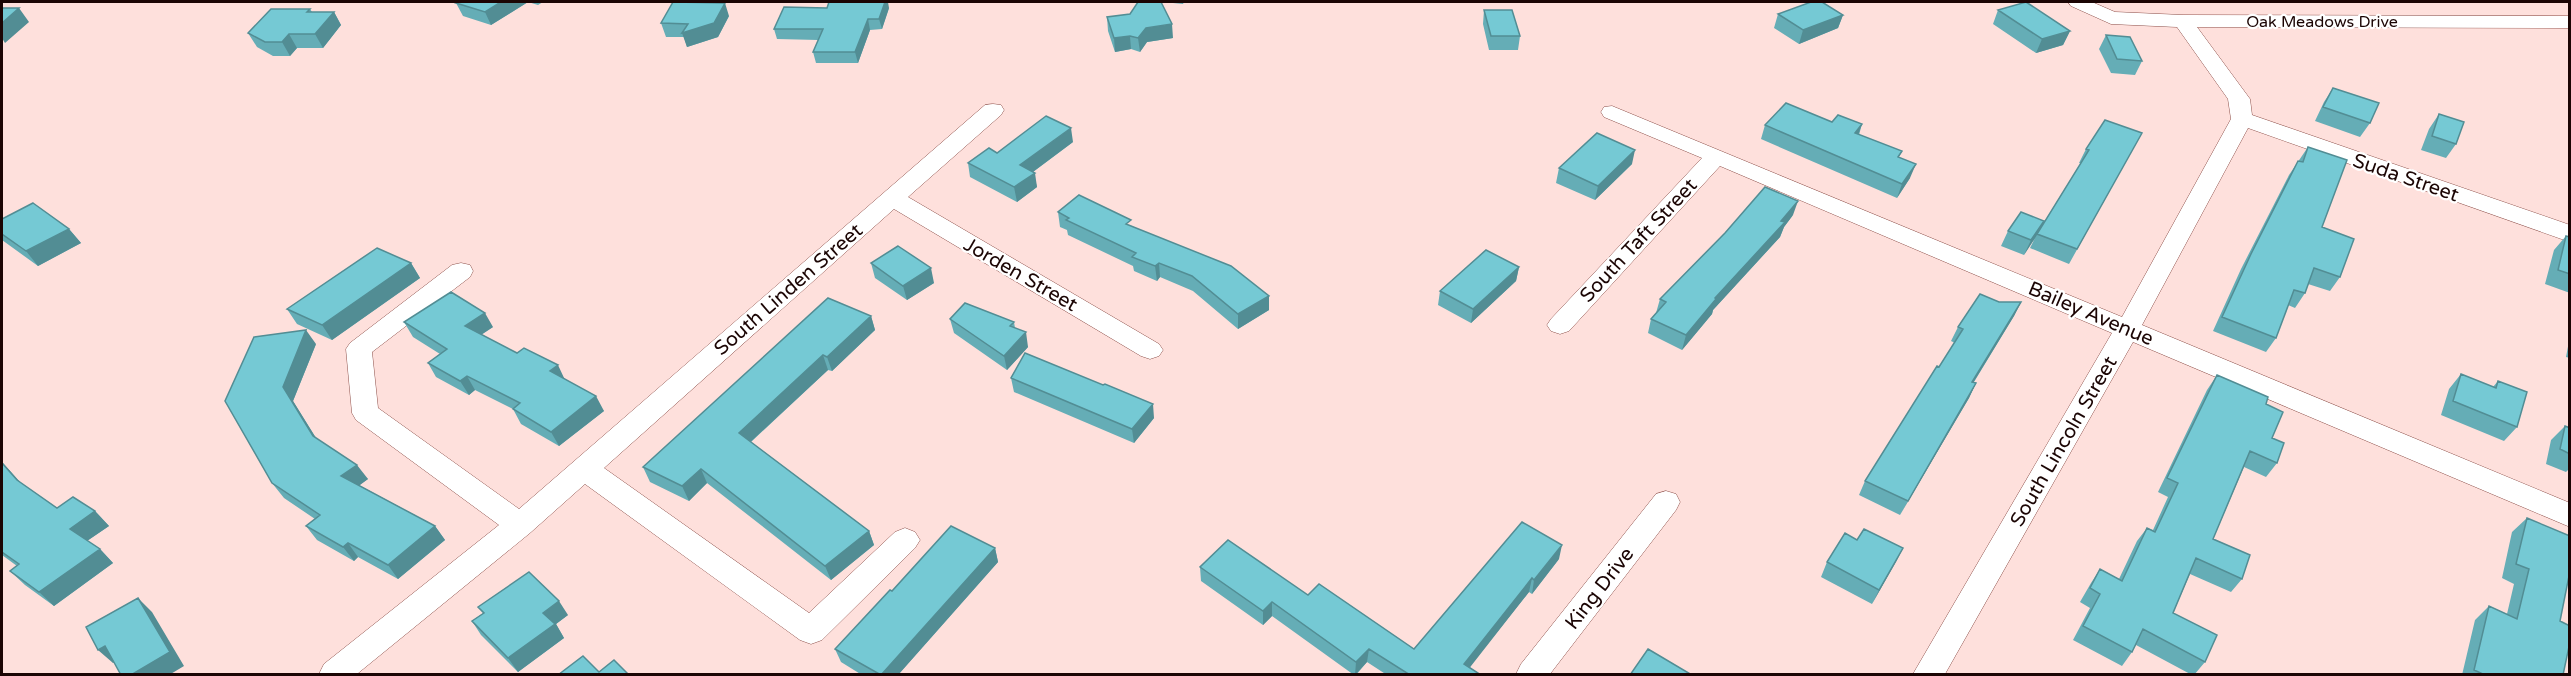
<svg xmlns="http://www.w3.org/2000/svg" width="2571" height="676" viewBox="0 0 2571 676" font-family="'Varela Round',sans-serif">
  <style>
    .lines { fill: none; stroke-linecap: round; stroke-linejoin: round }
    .street-casing { stroke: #8e514b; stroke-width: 1 }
    .street { fill: #fff; fill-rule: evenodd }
    .wall { fill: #65adb6 }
    .shaded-wall { fill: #528d94 }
    .building { fill: #75c9d4; stroke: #528d94; stroke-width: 1.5 }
    .labels { text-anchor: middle; stroke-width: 4.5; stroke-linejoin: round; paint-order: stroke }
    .far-street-label { font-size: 16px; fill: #1b0504; stroke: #fff }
    .street-label { font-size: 20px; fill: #1b0504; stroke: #fff }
  </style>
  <rect width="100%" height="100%" fill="#fee0dc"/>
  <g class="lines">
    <defs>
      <path id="street" d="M2068,2H2092L2115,12L2183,15L2570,16V28L2197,27L2250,99L2252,115L2570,225V242L2248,128L2142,325L2570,503V527L2133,342L1945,674H1913L2112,333L1720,166L1569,331L1560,334L1551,331L1547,325L1551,319L1702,158L1604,117L1601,112L1604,107L1612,106L2122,317L2231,119L2228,99L2177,27L2111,24L2071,6Z
        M993,104L1001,105L1004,110L1001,115L908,197L1159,344L1163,350L1159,356L1150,359L1141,356L894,209L604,468L809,613L895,532L905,528L915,532L920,540L915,548L822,640L811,644L800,640L585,484L530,533L357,674H319L324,664L499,525L356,420L352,413L346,349L350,343L452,265L461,263L470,265L473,271L470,277L372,352L378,408L519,509L985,105Z
        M1666,491L1676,494L1680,502L1676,510L1550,674H1516L1521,664L1656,494Z"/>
    </defs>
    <use href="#street" class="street-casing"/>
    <use href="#street" class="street"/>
  </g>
  <path class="wall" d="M458,2H543L538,5L528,2L491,25L463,16L456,3Z
    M1163,2H1184L1183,4Z
    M1328,2H1361V3H1328Z
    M889,8L882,29L870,30L858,63H816L813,52L818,40L777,39L774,29Z
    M310,9L312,12H334L341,25L323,48H297L290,56H273L257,47L248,33Z
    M1484,10L1520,36L1518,50H1489L1483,24Z
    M1998,10L2070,31L2063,45L2036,53L1993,24Z
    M1778,14L1843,15L1838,28L1799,44L1774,28Z
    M729,16L718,37L687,47L684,37H666L661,23Z
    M1107,17L1173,38L1147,42L1140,52L1131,49L1115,52L1108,31Z
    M2106,35L2142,61L2135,75L2111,73L2099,49Z
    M2333,88L2370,123L2360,137L2315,121L2324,102Z
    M2439,114L2456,144L2446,158L2421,150L2429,129Z
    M1832,122L1862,124L1859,135L1902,151L1899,157L1910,178L1897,198L1761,139L1765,125Z
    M1073,142L1033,172L1037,187L1017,202L970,177L968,163L997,153Z
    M2134,147L2069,264L2030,248L2037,234L2081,163H2079L2086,149Z
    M2308,147L2322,227L2340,277L2330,291L2308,284L2305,293L2295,308L2288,305L2276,338L2266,352L2213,331L2241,269L2289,175Z
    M1632,164L1595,200L1556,183L1559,168Z
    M1058,212L1132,226L1269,310L1238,329L1193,291L1160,277L1157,281L1134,271L1133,266L1068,235L1067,230L1060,227Z
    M1793,215L1784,227L1780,237L1713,310L1712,314L1682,350L1648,333L1651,319L1656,313L1660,299Z
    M2,219L69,229L81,243L38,266L2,240Z
    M2044,221L2037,235L2024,255L2001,246L2008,231Z
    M2566,236L2570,237V293L2545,284L2554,250Z
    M411,263L420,278L332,340L297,324L287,309Z
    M871,263L934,283L907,300L875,278Z
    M1519,267L1516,281L1471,323L1438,305L1440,291Z
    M1999,302H2021L2014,316L1974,382L1976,383L1969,398L1900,515L1859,495L1865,481L1955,343L1951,341L1958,327Z
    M871,316L875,330L832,371L828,370L751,442L869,531L874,545L831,580L707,483L689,501L650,482L643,467Z
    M950,319L1014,322L1015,328L1028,347L1007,370L954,333Z
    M404,322L493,327L481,335L565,379L604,411L559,446L521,424L513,409L475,390L469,395L436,377L428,363L440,354L413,337Z
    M2570,336V358L2566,357Z
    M316,344L293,401L316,438L368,479L359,485L435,526L445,540L398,579L358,557L354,561L317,540L306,526L315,519L284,498L272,483L225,401Z
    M2461,374L2493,387L2498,381L2517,427L2504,441L2441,415L2449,389Z
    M2217,375L2266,404L2277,463L2266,477L2244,467L2213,539L2242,579L2231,592L2190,574L2173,613L2205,662L2194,675H2192L2136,645L2132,652L2122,666L2073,640L2090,608L2080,602L2091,583L2100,569L2119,579L2137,541L2147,528L2153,530L2168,497L2158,492L2207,390Z
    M1011,378L1154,418L1134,443L1014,392Z
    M2565,426L2570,427V468L2566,472L2546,464L2551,440Z
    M2,462L21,483L57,508L95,511L109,526L87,541L100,549L113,563L54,606L25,585L10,571L17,566L2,555Z
    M2527,518L2560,621L2564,668L2563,675H2462L2475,620L2489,606L2507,614L2514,584L2502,578L2512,532Z
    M1857,540L1903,548L1872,604L1821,577L1827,562Z
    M995,548L998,562L898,675H862L841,662L835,649L892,591Z
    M1559,559L1532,594L1529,592L1469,667L1481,675H1387L1367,662L1356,675H1354L1272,616L1263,625L1201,581L1200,567L1308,595L1414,649Z
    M478,607L568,615L556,624L564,638L518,672L481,635L472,621L483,613Z"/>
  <path class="shaded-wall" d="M501,2H528L491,25L485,12Z
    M885,2H888L889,8L882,29L879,19Z
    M725,3L729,16L718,37L687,47L682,33Z
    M19,8L29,22L5,43L2,38V23Z
    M334,12L341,25L323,48L315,34Z
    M1843,15L1838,28L1799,44L1803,30Z
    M868,19L870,30L858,63L855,52Z
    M1172,24L1173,38L1147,42L1140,52L1138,38L1146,28Z
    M2070,31L2063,45L2036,53L2042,39Z
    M289,34L297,48L290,56L282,42Z
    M1130,36L1131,49L1115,52L1114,38Z
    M1862,124L1857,138L1855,133Z
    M1071,128L1073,142L1022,180L1020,165Z
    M1635,150L1632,164L1595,200L1598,186Z
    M1916,164L1910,178L1897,198L1902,184Z
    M1035,173L1037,187L1017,202L1014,187Z
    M1798,201L1793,215L1784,227L1780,237L1713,310L1712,314L1682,350L1686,335L1715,298Z
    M2044,221L2037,235L2024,255L2031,240Z
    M69,229L81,243L38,266L26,251Z
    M411,263L420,278L332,340L322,325Z
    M1159,263L1160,277L1157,281L1155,266Z
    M1519,267L1516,281L1471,323L1473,309Z
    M931,268L934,283L907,300L903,286Z
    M1269,296V310L1238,329V314Z
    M2021,302L2014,316L1965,396L1972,382Z
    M485,313L493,327L473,340L465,326Z
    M871,316L875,330L832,371L827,357Z
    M306,330L316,344L293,401L324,451L313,436L283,387Z
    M1026,332L1028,347L1007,370L1004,356Z
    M823,355L828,370L745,447L739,433Z
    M558,365L565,380L550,371Z
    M467,376L475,390L469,395L460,381Z
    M1976,383L1969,398L1900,515L1908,501Z
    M596,396L604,411L559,446L551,432Z
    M1153,404L1154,418L1134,443L1132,429Z
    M2,462L31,495L17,480L2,463Z
    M357,465L368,479L352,491L341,476Z
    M701,469L707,483L689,501L682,486Z
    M95,511L109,526L84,543L70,529Z
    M435,526L445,540L398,579L388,565Z
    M869,531L874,545L831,580L825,566Z
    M348,543L358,557L354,561L343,547Z
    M1562,545L1559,559L1532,594L1534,580Z
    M995,548L998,562L898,675H881Z
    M1903,548L1896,562L1872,604L1879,590Z
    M100,549L113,563L54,606L39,592Z
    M1532,578L1529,592L1464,675V664Z
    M138,598L152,612L184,666L169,675H131Z
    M559,601L568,615L556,624L564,638L518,672L508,658L543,613Z
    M1272,602V616L1263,625V611Z
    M105,646L120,660L113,663L98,650Z
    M1369,649L1367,662L1355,675L1356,662Z"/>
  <path class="building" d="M458,2H501L485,12L456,3Z
    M673,2L725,3L714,23L682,33L688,24L661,23Z
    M829,2H885L879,19H868L855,52H813L823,29H774L784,7L827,8Z
    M1138,2H1161L1172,24L1146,28L1138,38L1130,36L1114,38L1107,17L1130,14Z
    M1811,2H1822L1843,15L1803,30L1778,14Z
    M2026,2L2070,31L2042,39L1998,10Z
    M2,8H19L2,23Z
    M271,9H310L307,12H334L315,34H289L282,42H265L248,33Z
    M1484,10H1512L1520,36H1491Z
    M2106,35L2130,37L2142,61L2117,59Z
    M2333,88L2379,103L2370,123L2323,107Z
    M1786,103L1832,122L1838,115L1862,124L1855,133L1902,151L1898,157L1916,164L1902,184L1765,125Z
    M2439,114L2464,122L2456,144L2432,136Z
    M1046,116L1071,128L1020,165L1035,173L1014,187L968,163L989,148L997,153Z
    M2105,120L2142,133L2077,249L2037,234L2089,150L2086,149Z
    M1597,133L1635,150L1598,186L1559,168Z
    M2308,147L2347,160L2322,227L2354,239L2340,277L2314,268L2305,293L2294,290L2276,338L2222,317L2251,254L2298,161L2303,162Z
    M1765,187L1798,201L1781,221L1785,222L1715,298L1716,299L1686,335L1651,319L1666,302L1660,299L1725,233Z
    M1079,195L1131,220L1126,224L1231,266L1269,296L1238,314L1192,276L1159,263L1155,266L1132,257L1136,253L1066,220L1069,218L1058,212Z
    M33,203L69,229L26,251L2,234V219Z
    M2021,212L2044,221L2031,240L2008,231Z
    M2566,236L2570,237V274L2558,270Z
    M898,246L931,268L903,286L871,263Z
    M377,248L411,263L322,325L287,309Z
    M1486,250L1519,267L1473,309L1440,291Z
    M451,292L485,313L465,326L517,353L524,348L558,365L550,371L596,396L551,432L513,409L520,403L467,376L460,381L428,363L447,349L404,322Z
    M1980,294L1999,302H2021L1972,382L1976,383L1908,501L1865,481L1937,366L1939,367L1963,329L1958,327Z
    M828,298L871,316L827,357L823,355L739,433L869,531L825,566L701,469L682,486L643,467Z
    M965,303L1014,322L1010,326L1026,332L1004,356L950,319Z
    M306,330L283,387L313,436L357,465L341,476L435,526L388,565L348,543L343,547L306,526L320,515L272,483L225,401L254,337Z
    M1025,353L1103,385L1105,384L1153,404L1132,429L1011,378Z
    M2461,374L2496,388L2498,381L2527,392L2517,427L2453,401Z
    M2217,375L2268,397L2266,404L2283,412L2272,438L2284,443L2277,463L2250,451L2213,539L2250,555L2242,579L2196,558L2173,613L2217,635L2205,662L2143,629L2132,652L2083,626L2100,594L2090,588L2100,569L2122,581L2147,528L2155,532L2178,483L2167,478Z
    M2565,426L2570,428V454L2560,449Z
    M2,463L17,480L57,508L73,497L95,511L70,529L100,549L39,592L10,571L19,564L2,552Z
    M2527,518L2570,536V571L2560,621L2570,626V642L2563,675H2485L2474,670L2489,606L2517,619L2529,569L2516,564Z
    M1522,522L1562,545L1534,580L1532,578L1464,664L1481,675H1410L1369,649L1356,662L1272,602L1263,611L1200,567L1228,540L1308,595L1319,584L1414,649Z
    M951,526L995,548L881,675L835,649L890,590L892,591Z
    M1864,529L1903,548L1879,590L1827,562L1845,533L1857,540Z
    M529,572L559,601L543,613L555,624L508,658L472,621L484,613L478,607Z
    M138,598L170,652L131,675H121L105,646L98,650L86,627Z
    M1648,649L1692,675H1630Z
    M583,656L599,672L614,660L629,675H558Z"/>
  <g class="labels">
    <g class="far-street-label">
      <text x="2322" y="27">Oak Meadows Drive</text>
    </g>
    <g class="street-label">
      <text transform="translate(2406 177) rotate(19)" y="7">Suda Street</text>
      <text transform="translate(1638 240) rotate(-47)" y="7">South Taft Street</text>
      <text transform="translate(1021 274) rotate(30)" y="7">Jorden Street</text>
      <text transform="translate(788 289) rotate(-41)" y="7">South Linden Street</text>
      <text transform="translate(2091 313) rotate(23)" y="7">Bailey Avenue</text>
      <text transform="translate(2063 441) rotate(-60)" y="7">South Lincoln Street</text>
      <text transform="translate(1599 588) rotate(-52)" y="7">King Drive</text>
    </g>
  </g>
  <rect width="2571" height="676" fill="none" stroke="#1b0504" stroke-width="6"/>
</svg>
